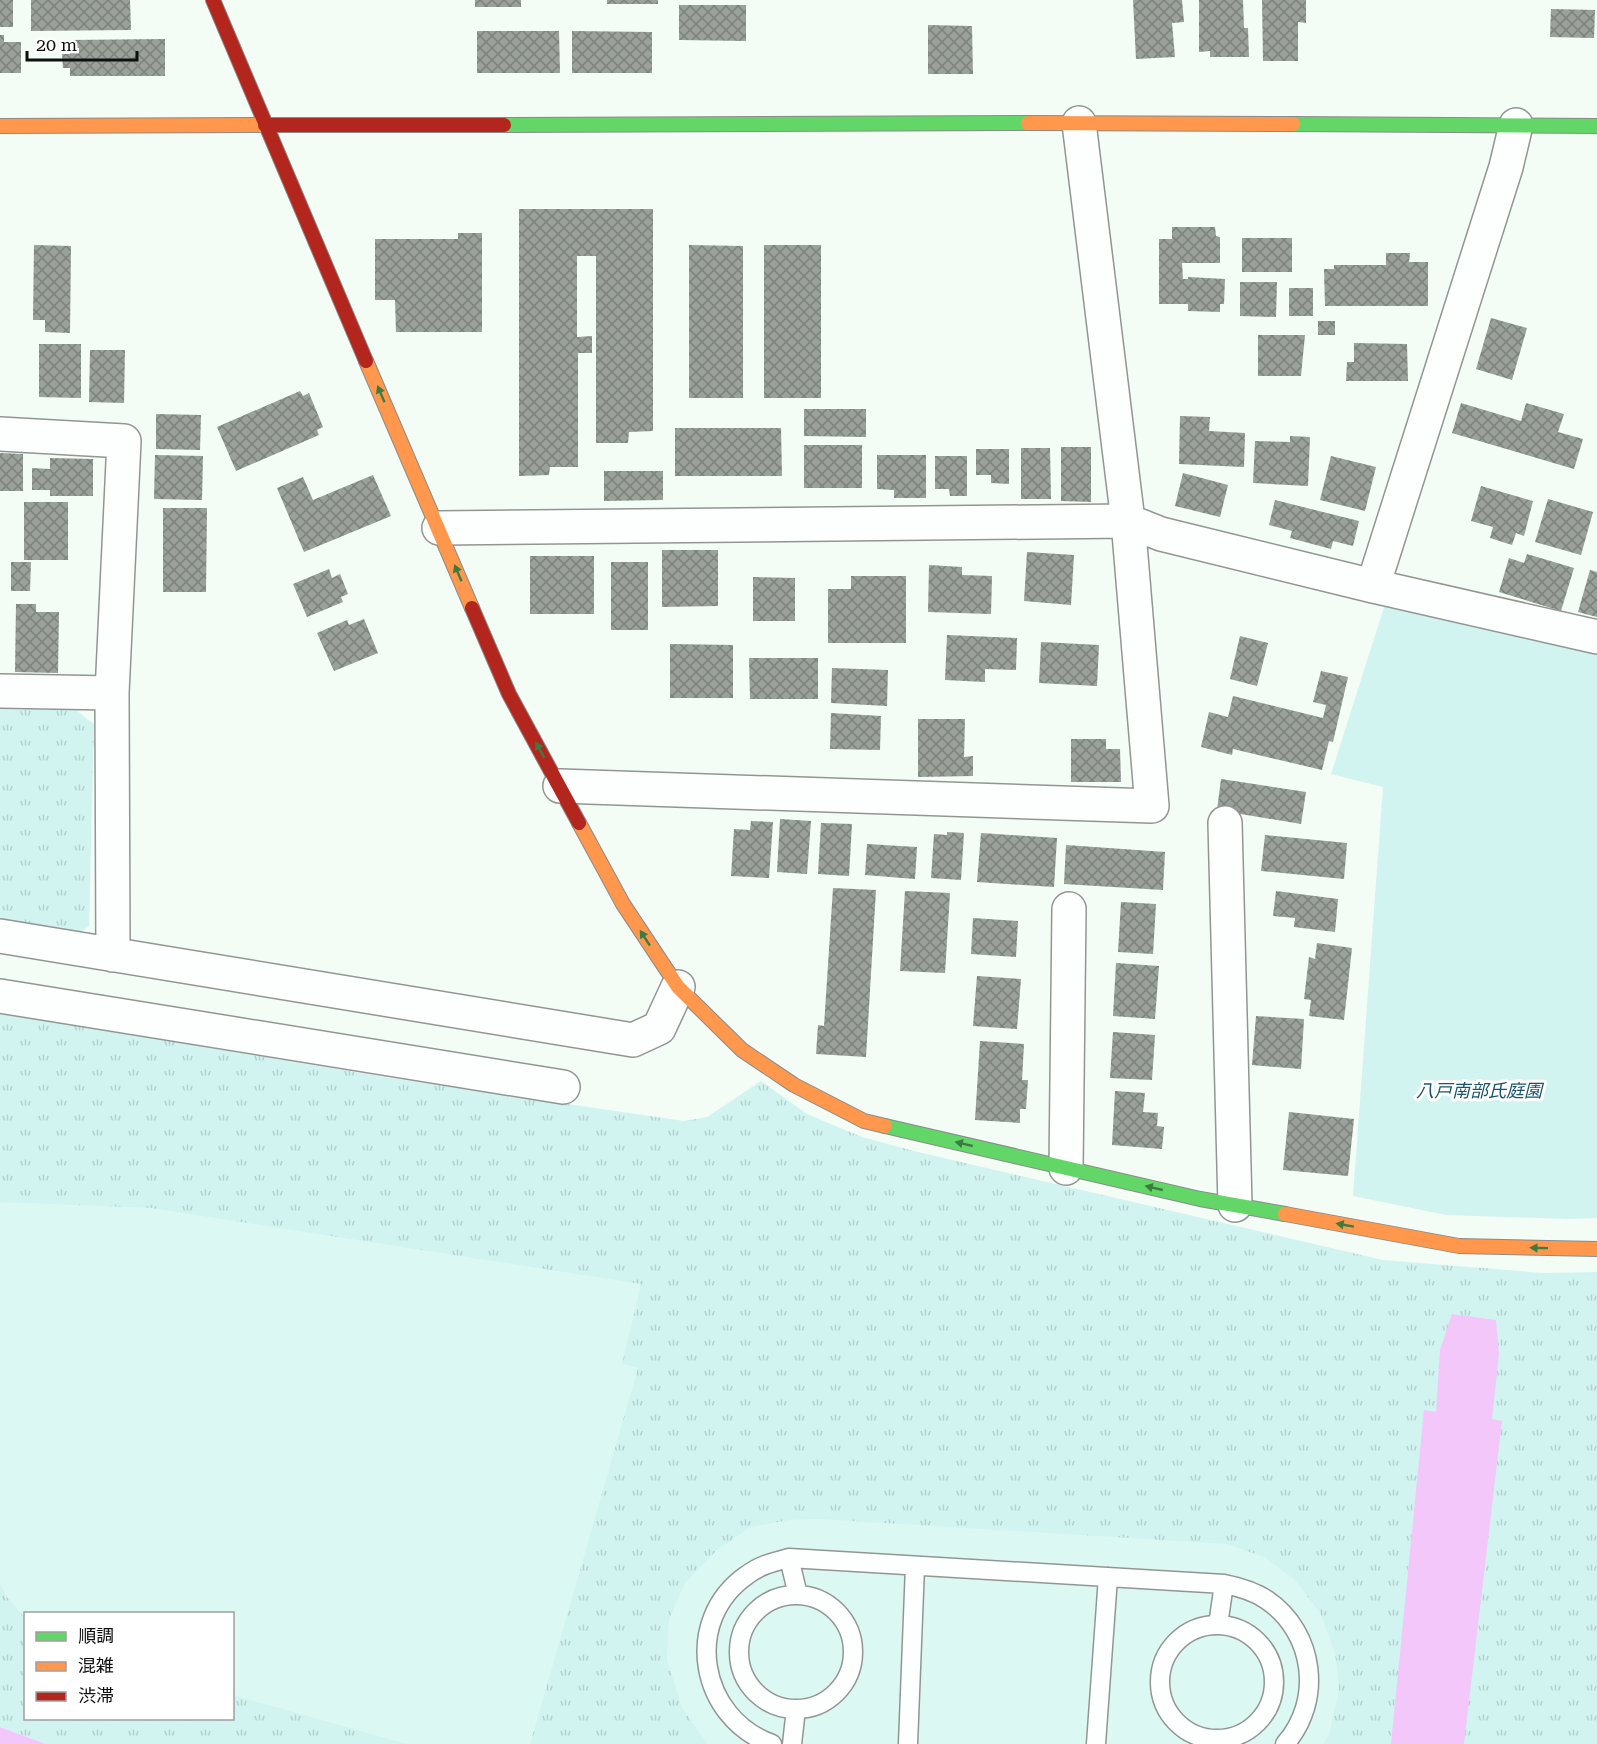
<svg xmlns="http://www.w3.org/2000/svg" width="1597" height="1744" viewBox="0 0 1597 1744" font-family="'Roboto Serif','Noto Sans JP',serif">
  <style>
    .grass { fill: url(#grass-tufts); fill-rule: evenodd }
    .garden { fill: #d2f4f1 }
    .pitch { fill: #dcf8f2 }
    .water { fill: #f3c7fa }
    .building { fill: url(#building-cross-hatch) }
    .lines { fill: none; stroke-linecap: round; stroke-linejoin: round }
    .lane-casing { stroke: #929693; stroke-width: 21 }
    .street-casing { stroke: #929693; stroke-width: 36 }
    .fast-casing { stroke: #898c8a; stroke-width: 16 }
    .slow-casing { stroke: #898c8a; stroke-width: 16 }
    .jam-casing { stroke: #898c8a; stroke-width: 16 }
    .lane { stroke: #fdfffe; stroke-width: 18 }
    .street { stroke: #fdfffe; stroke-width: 33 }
    .fast { stroke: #63d668; stroke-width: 14 }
    .slow { stroke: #ff974d; stroke-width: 14 }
    .jam { stroke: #b3261e; stroke-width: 14 }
    .oneway { fill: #3d7c40 }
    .labels { text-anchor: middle; stroke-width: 6; stroke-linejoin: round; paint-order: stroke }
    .park-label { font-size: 18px; font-style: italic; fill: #18546e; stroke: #fff }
  </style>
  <defs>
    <pattern id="grass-tufts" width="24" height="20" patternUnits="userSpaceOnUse" patternTransform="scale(1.5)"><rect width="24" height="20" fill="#d2f4f1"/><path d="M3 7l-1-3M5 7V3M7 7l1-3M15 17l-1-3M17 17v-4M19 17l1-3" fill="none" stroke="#b3d0cd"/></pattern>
    <pattern id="building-cross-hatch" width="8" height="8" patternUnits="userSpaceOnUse" patternTransform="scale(1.5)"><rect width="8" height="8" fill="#9aa09a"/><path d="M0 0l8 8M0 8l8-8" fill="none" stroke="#7c817c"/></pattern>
  </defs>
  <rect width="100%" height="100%" fill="#f4fcf6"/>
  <path class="grass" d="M0,709L76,710L94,724L89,926L77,935L0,923Z
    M0,1013L397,1079L684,1121L707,1117L761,1081L807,1114L862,1137L918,1152L1383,1260L1543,1273L1597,1272V1744H46L0,1727ZM26,1614H232V1718H26Z"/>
  <path class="garden" d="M1386,601L1597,649V1218L1567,1219L1446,1215L1353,1196L1383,787L1331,774Z"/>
  <path class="pitch" d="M0,1202L151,1208L641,1284L622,1364L638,1368L530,1744H407L233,1695L232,1614H26L25,1618L6,1596L0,1583Z
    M820,1519L1226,1544L1264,1557L1294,1579L1320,1613L1335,1653L1339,1689L1329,1735L1323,1744H708L682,1708L667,1660L669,1619L685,1583L717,1550L751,1527L789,1520Z"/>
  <path class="water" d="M1452,1314L1496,1320L1499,1354L1492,1419L1502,1421L1464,1744H1391L1424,1410L1436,1412L1440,1350Z
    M0,1727L46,1744H0Z"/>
  <path class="building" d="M0,0H13V27H0Z
    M31,0H130L131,30L31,31Z
    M475,0H521V7H475Z
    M607,0H658V4H607Z
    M1133,0H1182L1184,22L1172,23L1175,57L1136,59Z
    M1199,0H1243L1244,28H1248L1249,57H1210V51L1199,52Z
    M1262,0H1306V23L1298,22V61H1263Z
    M679,5H746V41L679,40Z
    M1551,9L1595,10L1594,38L1550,37Z
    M928,25L972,26L973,74H928Z
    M477,31H559L560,73H477Z
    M572,31L652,32V73H572Z
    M0,35H4V42H21V73H0Z
    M165,39V76H70V68H63L62,54H70L69,40Z
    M519,209H653V431L629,432L628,443H596V256H577V337L592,336V353H578V467H550L549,475L519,476Z
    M1172,227H1215L1216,236L1220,237V263H1182L1183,279H1188V277L1225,279L1224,304H1220V312L1188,311V304H1159V239H1172Z
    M458,233H482V332H396L395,300H375V239H458Z
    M1242,238H1292V272H1242Z
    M34,245L71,246L70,333L45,332V320H33Z
    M689,245L743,246V398H689Z
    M764,245H821V398H764Z
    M1386,253H1410L1409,262H1428V306H1325L1324,269H1334V265H1386Z
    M1240,282H1277L1276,317L1240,316Z
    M1289,288H1313V316H1289Z
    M1491,318L1527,328L1512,380L1476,369Z
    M1318,321H1335V335H1318Z
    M1258,335H1305L1301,376H1258Z
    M1354,343L1407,344L1408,381H1346L1347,362H1354Z
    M39,344H81V398L39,397Z
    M90,350H125L124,403L89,402Z
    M300,391L303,396L309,393L323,427L317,430L319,435L236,471L217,427Z
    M1461,403L1521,421L1526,403L1564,414L1558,432L1583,439L1574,469L1452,433Z
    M804,409H866V437L804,436Z
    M156,414L201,415L200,450L156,449Z
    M1180,416L1210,417L1209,431L1245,433L1244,467L1179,464Z
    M675,428H781L782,476H675Z
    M1290,436L1310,437L1308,486L1253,483L1255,441L1290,442Z
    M804,445H862V488H804Z
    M1061,447H1091V502L1061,501Z
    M1021,448H1050L1051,499H1021Z
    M976,449H1009V484L991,483V475H976Z
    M0,453L23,454V491H0Z
    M155,455L203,456L202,500L154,499Z
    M877,455H926V498H894V490L877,489Z
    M935,456H967V496H950L949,489H935Z
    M1331,456L1376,467L1365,511L1320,500Z
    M50,458L93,459V496H50V490H32V468L50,469Z
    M604,471H663V500L604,501Z
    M1183,473L1228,485L1220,517L1175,506Z
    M373,475L391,516L304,552L277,488L303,477L313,500Z
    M1481,486L1533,501L1524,536L1516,533L1512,545L1490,538L1493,527L1471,521Z
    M1548,499L1593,512L1581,555L1535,542Z
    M1275,500L1359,521L1353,546L1333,541L1331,549L1290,538L1292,531L1269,525Z
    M24,502H68V560H24Z
    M163,508H207L206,592H163Z
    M662,550H718V606L662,607Z
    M1027,552L1074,555L1071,605L1024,601Z
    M1527,554L1574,568L1561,611L1499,592L1509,558L1524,563Z
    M530,556H594V614H530Z
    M11,562H31L30,591H11Z
    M611,562H648V630H611Z
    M929,565L962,567V575L992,576L991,614L928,612Z
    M329,569L332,578L340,574L348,594L341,597L343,602L307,617L293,584Z
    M1590,570L1597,572V617L1578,612Z
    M851,576H906V643H828V589H851Z
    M753,577L795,578V621H753Z
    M16,604H36V612H59L58,673L15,672Z
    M364,619L378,653L334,671L317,633L347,620L349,625Z
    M947,635L1017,638L1016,670L985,669V682L945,680Z
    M1240,636L1268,643L1257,686L1230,679Z
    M1041,642L1099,645L1097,686L1039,683Z
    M670,644L733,645V698H670Z
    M749,658H818V699H750Z
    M832,668L888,670L887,706L831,703Z
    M1321,671L1348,677L1333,742L1329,741L1322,770L1233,749L1232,755L1201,747L1209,712L1228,717L1233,696L1323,718L1326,705L1313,702Z
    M831,713L881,716L880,750L830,749Z
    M918,719H965L964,757L973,756V776L918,777Z
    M1071,739H1106V749H1120L1121,782H1071Z
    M1221,779L1306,792L1301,824L1217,810Z
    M780,819L811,821L807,874L777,872Z
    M751,821L773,822L769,878L731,876L734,829L750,830Z
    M821,823L852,824L849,876L818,874Z
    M947,832L964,833L961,880L931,878L934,834L947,835Z
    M981,833L1057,838L1054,887L977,882Z
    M1265,835L1347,843L1344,879L1261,871Z
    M867,844L917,847L915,879L865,875Z
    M1066,845L1165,852L1163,890L1064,884Z
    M833,888L876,890L866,1057L816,1054L818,1025L824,1026Z
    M905,891L950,893L945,973L900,971Z
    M1276,891L1338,899L1335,932L1294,927L1295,918L1273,916Z
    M1121,902L1156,904L1153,954L1118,952Z
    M973,918L1018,921L1016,957L971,954Z
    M1317,943L1352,948L1344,1020L1309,1016L1311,1000L1304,999L1309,957L1315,959Z
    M1116,963L1159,966L1155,1019L1113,1016Z
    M977,976L1021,979L1017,1029L973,1026Z
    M1256,1016L1304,1019L1301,1069L1252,1065Z
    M1113,1032L1155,1035L1152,1080L1110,1078Z
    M980,1041L1024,1044L1022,1080H1028L1026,1109H1020V1123L975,1120Z
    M1115,1091L1145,1093L1143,1112L1158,1113L1157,1126L1164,1127L1162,1149L1112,1145Z
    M1289,1112L1354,1119L1348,1176L1283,1170Z"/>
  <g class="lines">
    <defs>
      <path id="lane" d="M789,1558L798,1595
        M739 1652a57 57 0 1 1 114 0a57 57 0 1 1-114 0Z
        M1218,1625L1224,1584
        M1160 1682a57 57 0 1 1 114 0a57 57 0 1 1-114 0Z
        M772,1744C699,1718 682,1620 747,1575C760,1565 774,1562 789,1558L1224,1584C1239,1587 1254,1591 1267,1600C1315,1633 1323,1701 1285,1744
        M792,1744L796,1709
        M908,1744L915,1566
        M1096,1744L1108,1577"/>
      <path id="street" d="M0,434L124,441L112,693L113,955
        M439,528L1128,521L1161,534L1373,586L1506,167L1516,125
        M1373,586L1597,637
        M0,691L112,693
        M560,786L1152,806L1128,521L1079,123
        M1225,823L1235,1205
        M0,936L633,1040L659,1028L678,987
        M0,996L563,1087
        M1066,1168L1069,909"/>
      <path id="fast" d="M1293,124L1597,126
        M504,125L1028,123
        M885,1126L1200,1199L1285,1214"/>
      <path id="slow" d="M1028,123L1293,124
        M0,126L265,125
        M366,361L472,608
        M579,823L623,904L678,987L742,1050L794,1085L864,1121L885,1126
        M1285,1214L1459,1246L1597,1249"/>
      <path id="jam" d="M213,0L366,361
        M265,125H504
        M472,608L509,694L579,823"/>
    </defs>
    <use href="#lane" class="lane-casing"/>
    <use href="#street" class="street-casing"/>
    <use href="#fast" class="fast-casing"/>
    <use href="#slow" class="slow-casing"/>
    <use href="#jam" class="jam-casing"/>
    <use href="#lane" class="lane"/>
    <use href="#street" class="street"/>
    <use href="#fast" class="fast"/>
    <use href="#slow" class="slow"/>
    <use href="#jam" class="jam"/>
  </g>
  <defs><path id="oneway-solid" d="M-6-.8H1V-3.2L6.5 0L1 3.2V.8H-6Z" transform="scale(1.5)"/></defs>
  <g class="oneway">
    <use href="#oneway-solid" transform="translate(381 394) rotate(-113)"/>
    <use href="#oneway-solid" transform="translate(458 573) rotate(-113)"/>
    <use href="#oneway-solid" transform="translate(540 750) rotate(-119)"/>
    <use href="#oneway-solid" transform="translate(645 938) rotate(-123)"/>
    <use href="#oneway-solid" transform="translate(964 1144) rotate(-167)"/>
    <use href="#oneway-solid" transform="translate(1154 1188) rotate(-167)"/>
    <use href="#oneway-solid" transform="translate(1345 1225) rotate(-170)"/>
    <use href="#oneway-solid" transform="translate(1539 1248) rotate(-179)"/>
  </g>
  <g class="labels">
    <g class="park-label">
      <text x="1479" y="1097">八戸南部氏庭園</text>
    </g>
  </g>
  <rect x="24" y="1612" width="210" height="108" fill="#ffffff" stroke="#9f9f9f" stroke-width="1.5"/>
  <rect x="36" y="1632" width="30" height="9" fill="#63d668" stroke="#9f9f9f" stroke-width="1.5"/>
  <text x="78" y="1642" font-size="18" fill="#0f0f0f">順調</text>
  <rect x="36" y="1662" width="30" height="9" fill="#ff974d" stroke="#9f9f9f" stroke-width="1.5"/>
  <text x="78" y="1672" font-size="18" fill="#0f0f0f">混雑</text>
  <rect x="36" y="1692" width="30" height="9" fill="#b3261e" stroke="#9f9f9f" stroke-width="1.5"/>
  <text x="78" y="1702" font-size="18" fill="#0f0f0f">渋滞</text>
  <path d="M27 51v9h110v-9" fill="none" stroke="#0f0f0f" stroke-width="3"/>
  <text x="36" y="51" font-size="18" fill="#0f0f0f" stroke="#ffffff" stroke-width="4.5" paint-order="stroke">20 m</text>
</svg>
